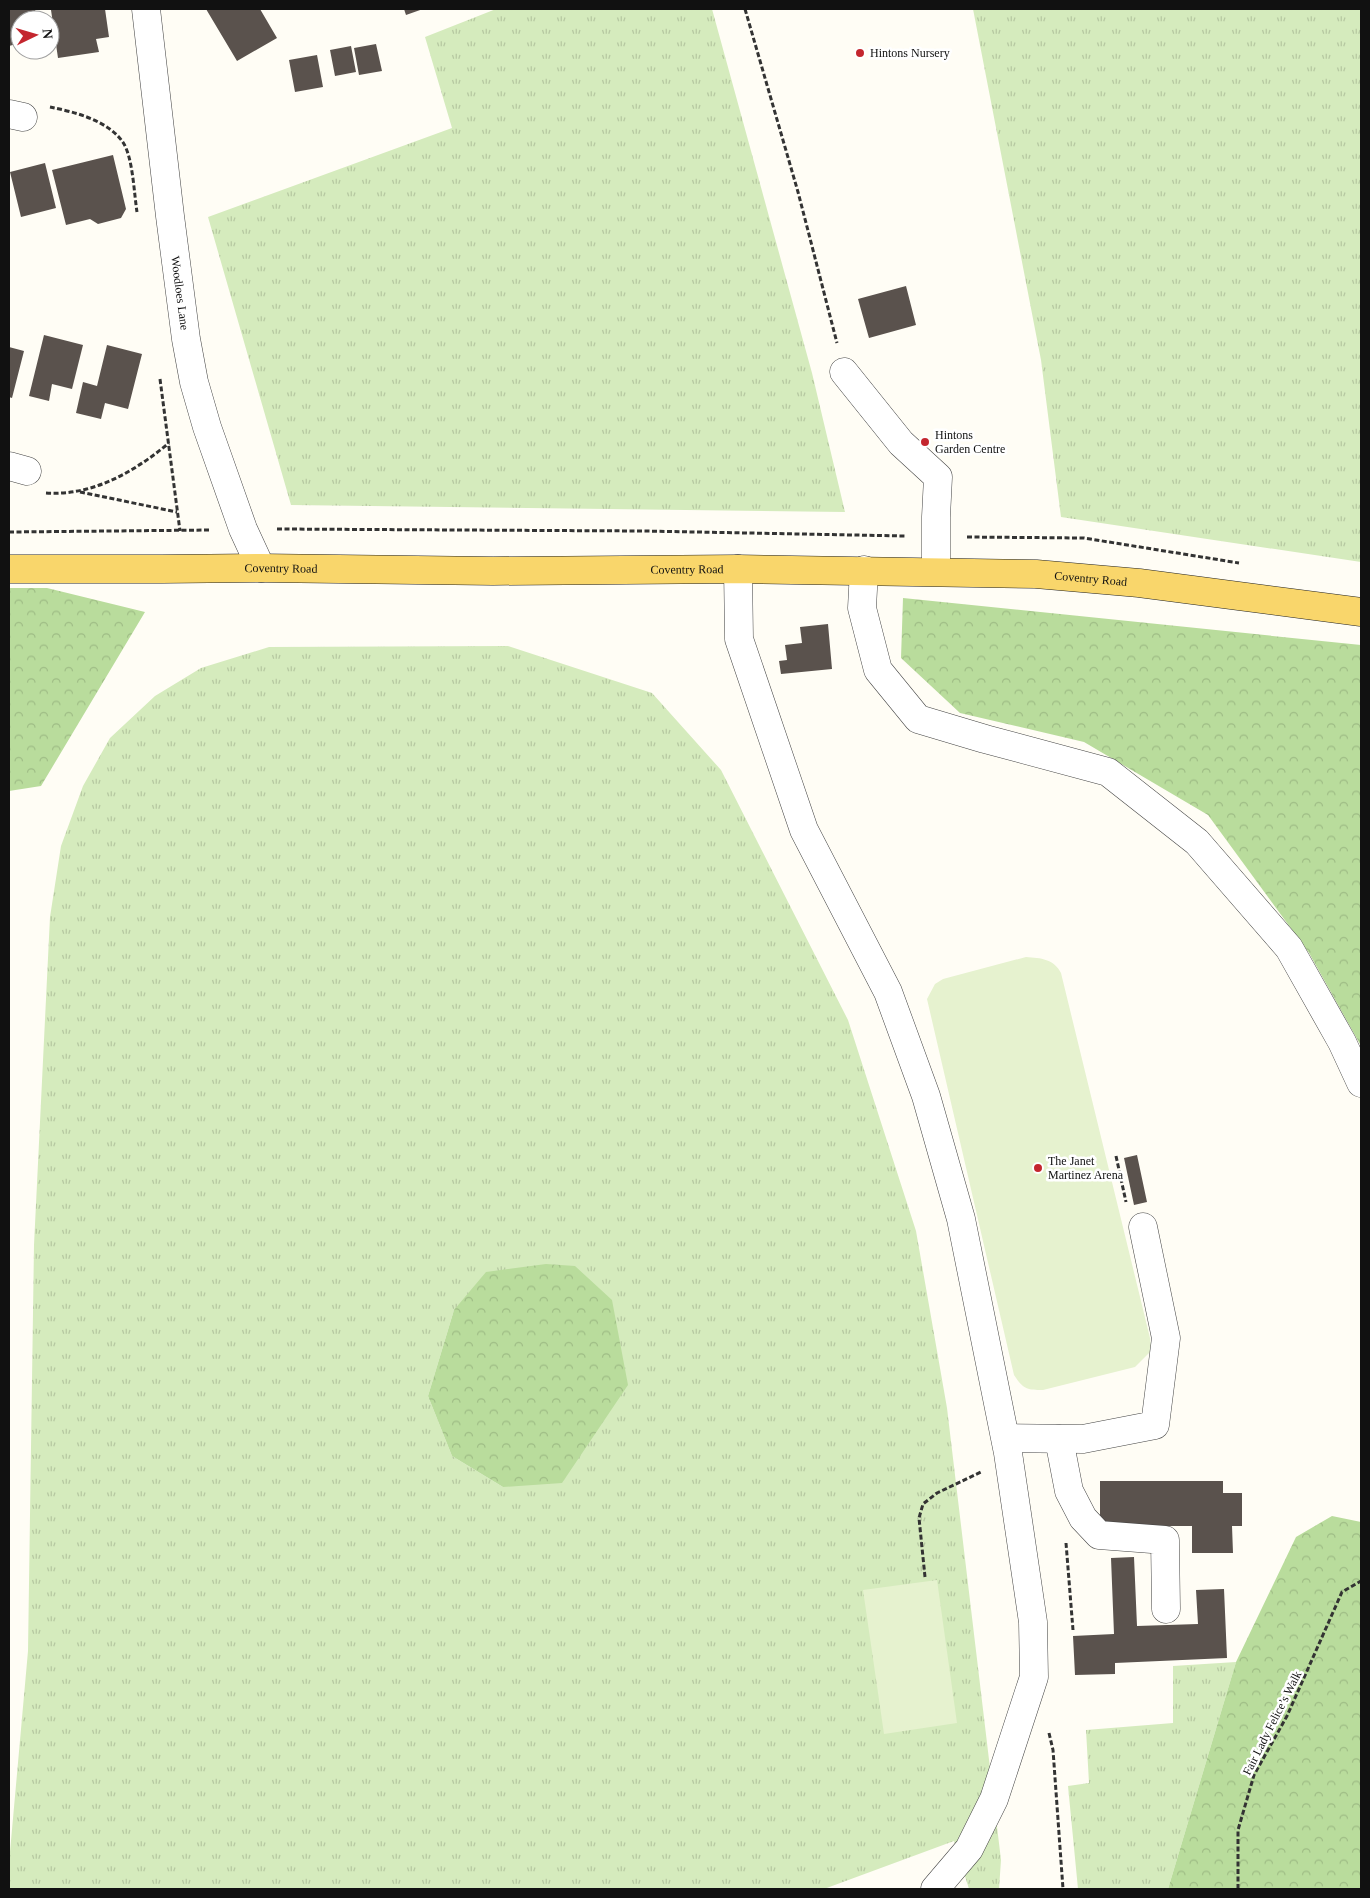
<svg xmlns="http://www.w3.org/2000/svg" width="1370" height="1898" viewBox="0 0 1370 1898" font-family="'Times New Roman',serif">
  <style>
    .grass { fill: url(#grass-tufts); fill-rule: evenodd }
    .forest { fill: url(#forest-crowns) }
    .pitch { fill: #e6f2cf }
    .building { fill: #5a524d }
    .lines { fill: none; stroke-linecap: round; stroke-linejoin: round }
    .minor-casing { stroke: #444; stroke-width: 29 }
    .major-casing { stroke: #222; stroke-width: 29 }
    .path { stroke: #333; stroke-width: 3; stroke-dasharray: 5 2.5; stroke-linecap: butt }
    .minor { stroke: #fff; stroke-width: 28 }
    .major { stroke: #f9d66b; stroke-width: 28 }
    .poi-dot { fill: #c4262e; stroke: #fff; stroke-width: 2 }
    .labels { text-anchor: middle; stroke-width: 5; stroke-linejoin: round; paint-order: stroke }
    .poi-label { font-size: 12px; fill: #111; stroke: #fff; text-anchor: start }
    .street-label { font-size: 12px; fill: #111; stroke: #fff }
  </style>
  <defs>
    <pattern id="grass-tufts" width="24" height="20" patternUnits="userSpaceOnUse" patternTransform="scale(1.25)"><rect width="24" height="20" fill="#d5ebbd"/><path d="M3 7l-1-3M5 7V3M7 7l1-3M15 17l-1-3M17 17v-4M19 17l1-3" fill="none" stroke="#b6c8a1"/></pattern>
    <pattern id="forest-crowns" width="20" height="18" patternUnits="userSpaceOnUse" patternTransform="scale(1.25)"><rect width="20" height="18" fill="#b9dc9c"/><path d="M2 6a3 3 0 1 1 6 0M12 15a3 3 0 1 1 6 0" fill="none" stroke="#9ebc85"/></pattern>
  </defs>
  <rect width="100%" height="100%" fill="#fffdf5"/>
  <path class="grass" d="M496,9H712L812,373L845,512L291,505L208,217L452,128L425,37Z
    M973,9H1361V562L1061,517L1041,360Z
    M508,646L652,693L721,770L848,1020L916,1231L947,1408L1001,1860L999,1889H969L954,1841L824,1889H9V1863L28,1651L34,1245L50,917L61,846L83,786L110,738L155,696L201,668L269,647ZM454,1310L503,1487L452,1456L428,1396Z
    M1236,1662L1168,1889H1078L1068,1786L1089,1783L1086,1730L1173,1723V1666Z"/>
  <path class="forest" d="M9,588H47L145,612L41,786L9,791Z
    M903,598L1361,645V1046L1309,953L1208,815L1084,742L960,713L901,658Z
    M546,1264L575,1266L612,1300L628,1385L562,1483L503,1487L452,1456L428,1396L454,1310L486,1272Z
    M1332,1516L1361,1522V1889H1168L1236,1662L1296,1537Z"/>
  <path class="pitch" d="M1026,957C1041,958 1054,959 1061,973L1150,1338L1151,1351L1135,1367L1043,1390C1027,1390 1023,1389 1014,1375L927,999L935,984L943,979Z
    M937,1580L957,1723L884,1734L863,1590Z"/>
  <path class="building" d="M9,9H35L37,20H20V43L9,46Z
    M60,9H105L109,37L96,39L99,52L58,58L51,10Z
    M206,9H260L277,38L237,61Z
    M404,9H423L406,15Z
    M376,44L382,71L359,75L354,48Z
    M351,46L356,72L335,76L330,50Z
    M317,55L323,87L295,92L289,60Z
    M113,155L126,209L121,218L98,224L90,219L66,225L52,170Z
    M45,163L56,208L21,217L10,172Z
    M906,286L916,325L869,338L858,299Z
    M44,335L83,345L72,389L52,384L49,401L29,396Z
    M107,345L142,354L128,409L105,403L101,419L76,413L83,382L97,386Z
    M9,347L24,351L12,398L9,397Z
    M828,624L832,669L781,674L779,661L787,660L785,645L802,643L800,627Z
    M1137,1155L1147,1202L1134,1205L1124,1158Z
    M1100,1481H1223V1493H1242V1526H1232L1233,1553H1192V1526H1100Z
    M1134,1557L1137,1626L1198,1624L1196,1590L1224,1589L1227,1658L1115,1663V1674L1075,1675L1073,1636L1114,1634L1111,1558Z"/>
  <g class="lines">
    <defs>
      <g id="minor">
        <path id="s1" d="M146,9L170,216L186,339L194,382L207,427L243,529L261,568"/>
        <path d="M9,114L23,117"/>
        <path d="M844,372L901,443L938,477L936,517V571"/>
        <path d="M9,466L27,471"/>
        <path d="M738,569L739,639L804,830L888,992L926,1096L961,1219L1008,1453L1033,1622L1034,1677L994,1799L969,1849L935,1889"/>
        <path d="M864,570L862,608L878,670L918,719L985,739L1108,772L1197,842L1289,948L1342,1042L1361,1083"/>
        <path d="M1006,1438L1083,1439L1155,1425L1166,1338L1143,1227"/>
        <path d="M1059,1439L1069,1491L1083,1518L1099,1535L1165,1540L1166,1609"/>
      </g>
      <g id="major">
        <path id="s2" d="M9,569H162L261,568L493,571L738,569L1036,574L1139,583L1361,612"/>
      </g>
    </defs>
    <use href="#minor" class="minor-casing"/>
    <use href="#major" class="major-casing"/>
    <path class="path" d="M745,9L798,192L837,343
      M50,107C75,112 110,121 124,144C133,160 134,193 137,212
      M160,379L180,531
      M80,492L177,512
      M46,493C93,496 134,472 169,443
      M277,529L643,531L906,536
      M9,532L211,530
      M967,537L1084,538L1239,563
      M1116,1156L1126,1202
      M1066,1543L1073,1630
      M925,1577L919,1518L923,1504L937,1493L981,1472
      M1049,1733L1053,1750L1063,1889
      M1238,1889V1830L1254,1775L1287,1716L1342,1592L1361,1581"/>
    <use href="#minor" class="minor"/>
    <use href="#major" class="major"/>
  </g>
  <g class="poi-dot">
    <circle cx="860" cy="53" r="5"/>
    <circle cx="925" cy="442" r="5"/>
    <circle cx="1038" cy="1168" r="5"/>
  </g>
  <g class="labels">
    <g class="poi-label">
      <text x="870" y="57">Hintons Nursery</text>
      <text x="935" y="439">Hintons<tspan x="935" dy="14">Garden Centre</tspan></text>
      <text x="1048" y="1165">The Janet<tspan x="1048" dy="14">Martinez Arena</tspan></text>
    </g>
    <g class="street-label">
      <text dy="4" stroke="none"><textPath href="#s1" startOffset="286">Woodloes Lane</textPath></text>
      <text dy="4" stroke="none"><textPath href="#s2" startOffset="272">Coventry Road</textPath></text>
      <text dy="4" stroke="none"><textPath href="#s2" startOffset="678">Coventry Road</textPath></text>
      <text dy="4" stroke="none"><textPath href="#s2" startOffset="1082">Coventry Road</textPath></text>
      <text transform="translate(1272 1723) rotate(-63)" y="4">Fair Lady Felice’s Walk</text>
    </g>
  </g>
  <rect width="1370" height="1898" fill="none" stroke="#111111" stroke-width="20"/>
  <g transform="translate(35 35) rotate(85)"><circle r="24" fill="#ffffff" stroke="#a0a0a0"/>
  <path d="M0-4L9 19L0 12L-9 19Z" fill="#c4262e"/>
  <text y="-8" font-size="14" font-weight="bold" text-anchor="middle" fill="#111111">N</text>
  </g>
</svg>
